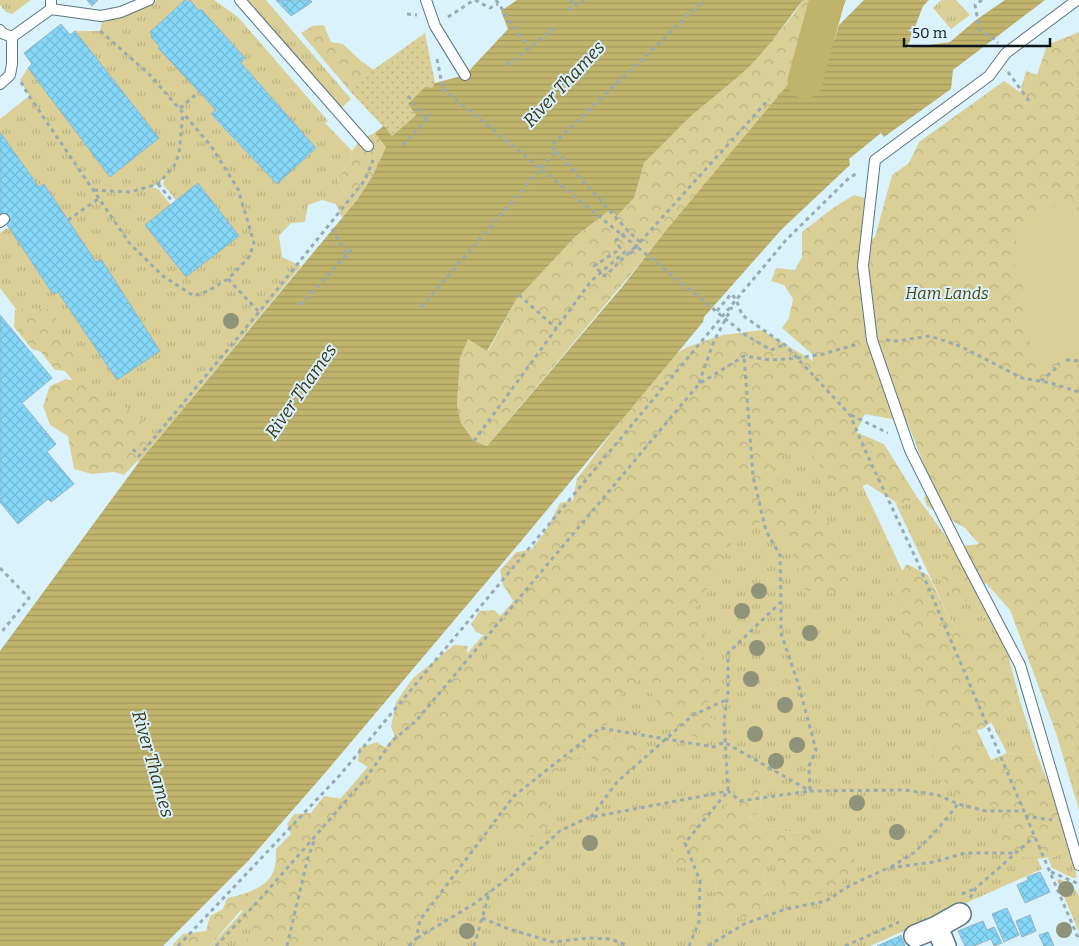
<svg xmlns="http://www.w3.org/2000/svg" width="1079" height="946" viewBox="0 0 1079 946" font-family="Bitter,serif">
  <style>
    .grass { fill: url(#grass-tufts); fill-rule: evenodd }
    .forest { fill: url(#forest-crowns) }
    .garden { fill: url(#garden-dots) }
    .pitch { fill: #dad097 }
    .water { fill: url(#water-rules) }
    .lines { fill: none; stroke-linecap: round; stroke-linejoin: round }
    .river { stroke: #c0b36c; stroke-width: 35 }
    .building { fill: url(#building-cross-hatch); stroke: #96b3bf }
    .lane-casing { stroke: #5b7681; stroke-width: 12 }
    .street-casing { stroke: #5b7681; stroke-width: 24 }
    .path { stroke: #97abb3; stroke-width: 3; stroke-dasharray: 4 4; stroke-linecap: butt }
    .lane { stroke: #fff; stroke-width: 10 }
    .street { stroke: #fff; stroke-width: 21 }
    .path-bridge { stroke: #97abb3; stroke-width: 3; stroke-dasharray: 4 4; stroke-linecap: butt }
    .tree { fill: #8e9379 }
    .labels { text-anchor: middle; stroke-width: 4; stroke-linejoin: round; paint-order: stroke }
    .park-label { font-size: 16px; font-style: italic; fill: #4f450d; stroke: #daf2fc }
    .water-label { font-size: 18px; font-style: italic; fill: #3c3616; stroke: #daf2fc }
  </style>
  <defs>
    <pattern id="grass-tufts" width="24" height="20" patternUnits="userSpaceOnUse" patternTransform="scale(1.25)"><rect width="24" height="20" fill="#dad097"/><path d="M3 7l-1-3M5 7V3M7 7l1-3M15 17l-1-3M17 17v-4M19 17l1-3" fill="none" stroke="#bab282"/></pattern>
    <pattern id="forest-crowns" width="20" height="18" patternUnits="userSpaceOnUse" patternTransform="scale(1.25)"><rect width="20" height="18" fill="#dad097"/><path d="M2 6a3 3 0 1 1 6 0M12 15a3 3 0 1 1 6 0" fill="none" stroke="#bab282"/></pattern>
    <pattern id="garden-dots" width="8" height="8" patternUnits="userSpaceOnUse" patternTransform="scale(1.25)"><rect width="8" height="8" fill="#dad097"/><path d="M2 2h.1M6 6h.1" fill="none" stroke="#bab282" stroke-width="1.8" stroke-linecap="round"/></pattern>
    <pattern id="water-rules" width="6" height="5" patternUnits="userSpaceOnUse" patternTransform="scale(1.25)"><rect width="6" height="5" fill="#c0b36c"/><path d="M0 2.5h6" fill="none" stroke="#a4995d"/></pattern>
    <pattern id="building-cross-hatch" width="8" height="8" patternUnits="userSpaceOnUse" patternTransform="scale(1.25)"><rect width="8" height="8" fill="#85d8f9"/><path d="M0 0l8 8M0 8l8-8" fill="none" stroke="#72b9d5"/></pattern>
  </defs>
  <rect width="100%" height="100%" fill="#daf2fc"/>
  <path class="grass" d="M0,0H31L12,14L6,12L0,5Z
    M157,0H185L150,32L152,35L151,37L160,47L158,48L216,110L211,115L277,184L316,148L241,63L245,58L201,9L199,11L190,1L188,2L187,0H214L238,17L328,121L325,123L352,151L350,161L337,179L345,194L357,200L342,218L336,204L322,200L308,205L305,222L291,223L279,236L282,257L301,266L139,462L38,338L0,288V233L9,227L53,294L58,292L117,380L160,351L101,259L96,262L44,184L39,187L0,132V119L29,96L20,80L28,68L110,177L159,138L75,31H100L102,22ZM166,176L163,184L176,200L198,183L239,236L186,277L145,225L171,205L158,189L151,187L158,184Z
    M242,0H266L351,99L339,110Z
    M941,0H956L970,15L951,29L933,8Z
    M835,427L1042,869L870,946H210L235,920L439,685L652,445ZM759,786L762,811L749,817L764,828L799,833L782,865L772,858L763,874L767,903L716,909L715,879L702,864Z
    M917,497L954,547L958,609L977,591L1007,650L958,629L949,617L895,502L902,506Z
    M1020,701L1037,755L1007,753L991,722Z
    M1066,841L1077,877L1073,878L1052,868L1048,858L1057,856Z
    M1060,879L1076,890L1079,896V932L1057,880Z"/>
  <path class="forest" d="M806,0H815L843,7L835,40L807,32L795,76L774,103L487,446L474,441L461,423L457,404L460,358L468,338L488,351L516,300L576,236L610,210L617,216L634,198L644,163L691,116L738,77L753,63L793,15L802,1Z
    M324,25L331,42L343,44L361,61L381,75L386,147L372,177L357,200L345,194L337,179L350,161L352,151L361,139L375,133L383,126L349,90L301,33L312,26Z
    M1079,32V810L1056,733L1010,610L986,583L957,610L940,573L944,548L979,544L965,528L927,506L924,498L932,485L907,422L865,414L856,432L884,444L917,497L902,506L867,484L840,497L806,445L784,454L772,470L791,500L823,514L840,536L856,570L845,594L806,591L792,552L763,521L739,531L713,573L702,599L692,612L705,632L703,666L720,674V699L704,703L703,713L715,720L710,742L673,728L642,678L616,699L606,721L610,737L636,740L641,761L629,780L602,771L588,754L570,761L541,783L551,822L541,837L494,834C471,865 433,927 397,940C389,943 375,940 366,939L365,946H243L253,928L241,910L210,946H173V944L183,934L206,931L210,916L223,909L227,898C245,894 272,887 275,866C276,860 276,855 276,849L291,834L287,824L294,814L311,813L324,796L337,798L360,804L375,793L378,773L358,761L359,748L377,742L388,750L396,739L391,727L396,702L413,678L454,645L468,646L466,659L471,665L480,666L491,654V637L476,632L471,624L480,611L494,610L506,621L516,605L503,585L500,571L516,552L531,550L545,532L560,503L573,500L577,479L667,359L687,347L723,335L762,330L813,361L812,354L782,328L789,318L793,299L784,285L771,281L776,268L795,270L802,257V232L833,208L854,195L868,199L862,247L875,237L892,175L909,163L919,142L1004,81L1020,92L1026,71L1037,75L1047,45Z
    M32,308L51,310L67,343L66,347L77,355L67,371L55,370L41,352L32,349L14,327L15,310Z
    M66,379L96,386L104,402L123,405L147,423L149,449L124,475L114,472L92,474L74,469L68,436L50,425L43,406L50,386Z
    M907,564L928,575L949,617L958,629L986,625L1007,650L1020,701L982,729L955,733L929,716L912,685L903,615L891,587Z
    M969,739L989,761L1007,753L1037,755L1059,810L1066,841L1057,856C1023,862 1024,860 996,841L1000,812L985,802L957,794L931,766L937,740Z
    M735,786H759L762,811L749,817L764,828L799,833L852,847L855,867L834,890L807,898L785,893L782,865L772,858L763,874L767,903L743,919L716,909L715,879L702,864L690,869L666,865L673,843L704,801L724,811Z"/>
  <path class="garden" d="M425,33L435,83L432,88L408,104L416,115L392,136L349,90L366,75Z"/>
  <path class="pitch" d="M1057,205L1074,209L1079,217V354L1047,367L1021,328L1027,296L1015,265L1017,226Z"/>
  <path class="water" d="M517,0H806L802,1L772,41L753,63L738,77L691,116L644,163L634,198L617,216L610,210L576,236L516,300L487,351L468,339L460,358L457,404L461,423L474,441L487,446L622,287L668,228L795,76L807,31L835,40L839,25L864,0H929L923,6L907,48L950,42L976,20L1005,0H1045L953,70L951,89L884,137L881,133L849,159L850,165L782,229L704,317L703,322L522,540L325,773L249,860L163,946H0V651L139,462L357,200L372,177L386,147L375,133L384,126L392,136L416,115L408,104L425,87L432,88L435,83L465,75L508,29L501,11Z
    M815,0H846L843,7Z"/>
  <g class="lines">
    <path class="river" d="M805,81L827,0"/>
  </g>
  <path class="building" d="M87,0H98L92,6Z
    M185,0L188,2L190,0L199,11L201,9L245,58L241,63L316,148L277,184L211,114L216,110L158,48L160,47L151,37L152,35L150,32Z
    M276,0H310L312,2L291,16Z
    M61,24L70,35L75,31L159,138L110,177L28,68L32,64L24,53Z
    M0,132L39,187L44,184L96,262L101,259L160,351L117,380L58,292L53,294L0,214Z
    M198,183L239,236L186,277L145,225Z
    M0,315L52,378L22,403L56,444L47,452L74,484L51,502L48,499L18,524L0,502Z
    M1040,872L1050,892L1025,903L1017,885L1028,880L1027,877Z
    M1007,908L1019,935L1004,942L992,914Z
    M1030,915L1036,931L1022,937L1016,921Z
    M983,921L987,930L994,927L1002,943L994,946L991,939L974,946H965L958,931Z
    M1048,932L1054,946H1044L1039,935Z
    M901,935L905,946H877L900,936Z"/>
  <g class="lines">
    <defs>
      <path id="lane" d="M240,0L368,146
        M426,0L435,26L465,75
        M1077,0L1006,53L989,76L875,160L863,266L872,340L910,450L963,556L1020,665L1079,865
        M51,9L101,16L121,12L149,0
        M0,30L2,33L12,37L51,9V0
        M0,84L10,75L12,64V37
        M0,222L4,219"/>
      <path id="street" d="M937,927L945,946
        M915,936L937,927L960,914"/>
    </defs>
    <use href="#lane" class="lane-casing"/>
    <use href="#street" class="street-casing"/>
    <path class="path" d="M475,0L490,8L498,4
      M496,0L528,47
      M571,0L574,6
      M982,0L975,5L980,31L994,39L998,43
      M568,10L584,0
      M407,14L417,15
      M448,17L474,0
      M437,59L443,89
      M507,65L557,26
      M1008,72L1029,101
      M21,82L29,96L130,244L163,276L194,296L208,291L228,279L249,257L254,243L238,189L211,146L183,113
      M408,96L426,119
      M180,108L199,92
      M403,145L431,114
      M556,151L628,231L616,240L620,248L617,251
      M158,184L173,202
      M94,190L130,192L158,184L174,166L179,154L183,113L150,75L99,30
      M68,220L98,199
      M332,229L347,255
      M622,235L636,246
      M640,242L769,99
      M228,279L259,312
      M519,295L557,329
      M300,305L354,247
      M421,307L556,151L551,146L704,0
      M717,311L731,294L736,299L742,315L785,345L850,415L865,450L917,561L1079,940
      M886,340L896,341L930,336L960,346L1022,378L1051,383L1079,392
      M771,350L784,345
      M1066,360L1079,361
      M1041,381L1054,370L1059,363
      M699,383L714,341L732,307
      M851,415L888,433
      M474,441L591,281L626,251L631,253L640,242L628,231
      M133,449L139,456L259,312L365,180L373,160
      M0,568L29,598L0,634
      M1025,816L1052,820
      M591,817L617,782L693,715L726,700
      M891,867L915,852L937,830L958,804
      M1051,872L1079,884
      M962,894L976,888
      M970,898L976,888L1034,837
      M482,918L509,929L553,942L588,938L611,939L628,946
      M417,938L474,904L508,878L560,831L587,818L728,791L740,801L810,791L809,766L816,750L798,683L781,633V603
      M178,946L340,775L786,240L849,178L859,172
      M216,946L261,898L366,778L392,741L416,721L699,384L744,356L771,360L798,358L823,354L858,344
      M287,946L307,861L315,838
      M409,946L416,939L420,920L514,796L600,728L714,747L724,742L810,791L905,790L938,795L958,804L986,811H1023
      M474,946L490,891
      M689,946L699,922L700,881L685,843L728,791L724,721L728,692V653L781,602L780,555L766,531L753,476L744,356
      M708,946L744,924L786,909L826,901L849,886L888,868L934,862L965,853H1015
      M845,946L899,922"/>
    <use href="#lane" class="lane"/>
    <use href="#street" class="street"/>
    <path class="path-bridge" d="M443,89L622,235
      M617,251L594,266L605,276L636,246L744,334L771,350"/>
  </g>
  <g class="tree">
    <circle cx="231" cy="321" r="8"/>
    <circle cx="759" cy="591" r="8"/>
    <circle cx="742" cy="611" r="8"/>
    <circle cx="810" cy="633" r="8"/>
    <circle cx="757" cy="648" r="8"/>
    <circle cx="751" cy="679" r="8"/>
    <circle cx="785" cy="705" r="8"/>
    <circle cx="755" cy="734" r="8"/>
    <circle cx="797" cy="745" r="8"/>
    <circle cx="776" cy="761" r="8"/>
    <circle cx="857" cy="803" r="8"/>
    <circle cx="897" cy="832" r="8"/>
    <circle cx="590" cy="843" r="8"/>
    <circle cx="1066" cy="889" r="8"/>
    <circle cx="1064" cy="930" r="8"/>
    <circle cx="467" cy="931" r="8"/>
  </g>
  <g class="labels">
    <g class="park-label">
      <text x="947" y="299">Ham Lands</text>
    </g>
    <g class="water-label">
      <text transform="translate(564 84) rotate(-47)" y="6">River Thames</text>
      <text transform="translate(301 391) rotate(-55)" y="6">River Thames</text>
      <text transform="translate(153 764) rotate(74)" y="6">River Thames</text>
    </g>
  </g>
  <path d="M904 38v8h146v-8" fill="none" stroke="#0b161b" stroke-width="2.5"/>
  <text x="912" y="38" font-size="15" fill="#0b161b" stroke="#daf2fc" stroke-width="4" paint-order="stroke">50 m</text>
</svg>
